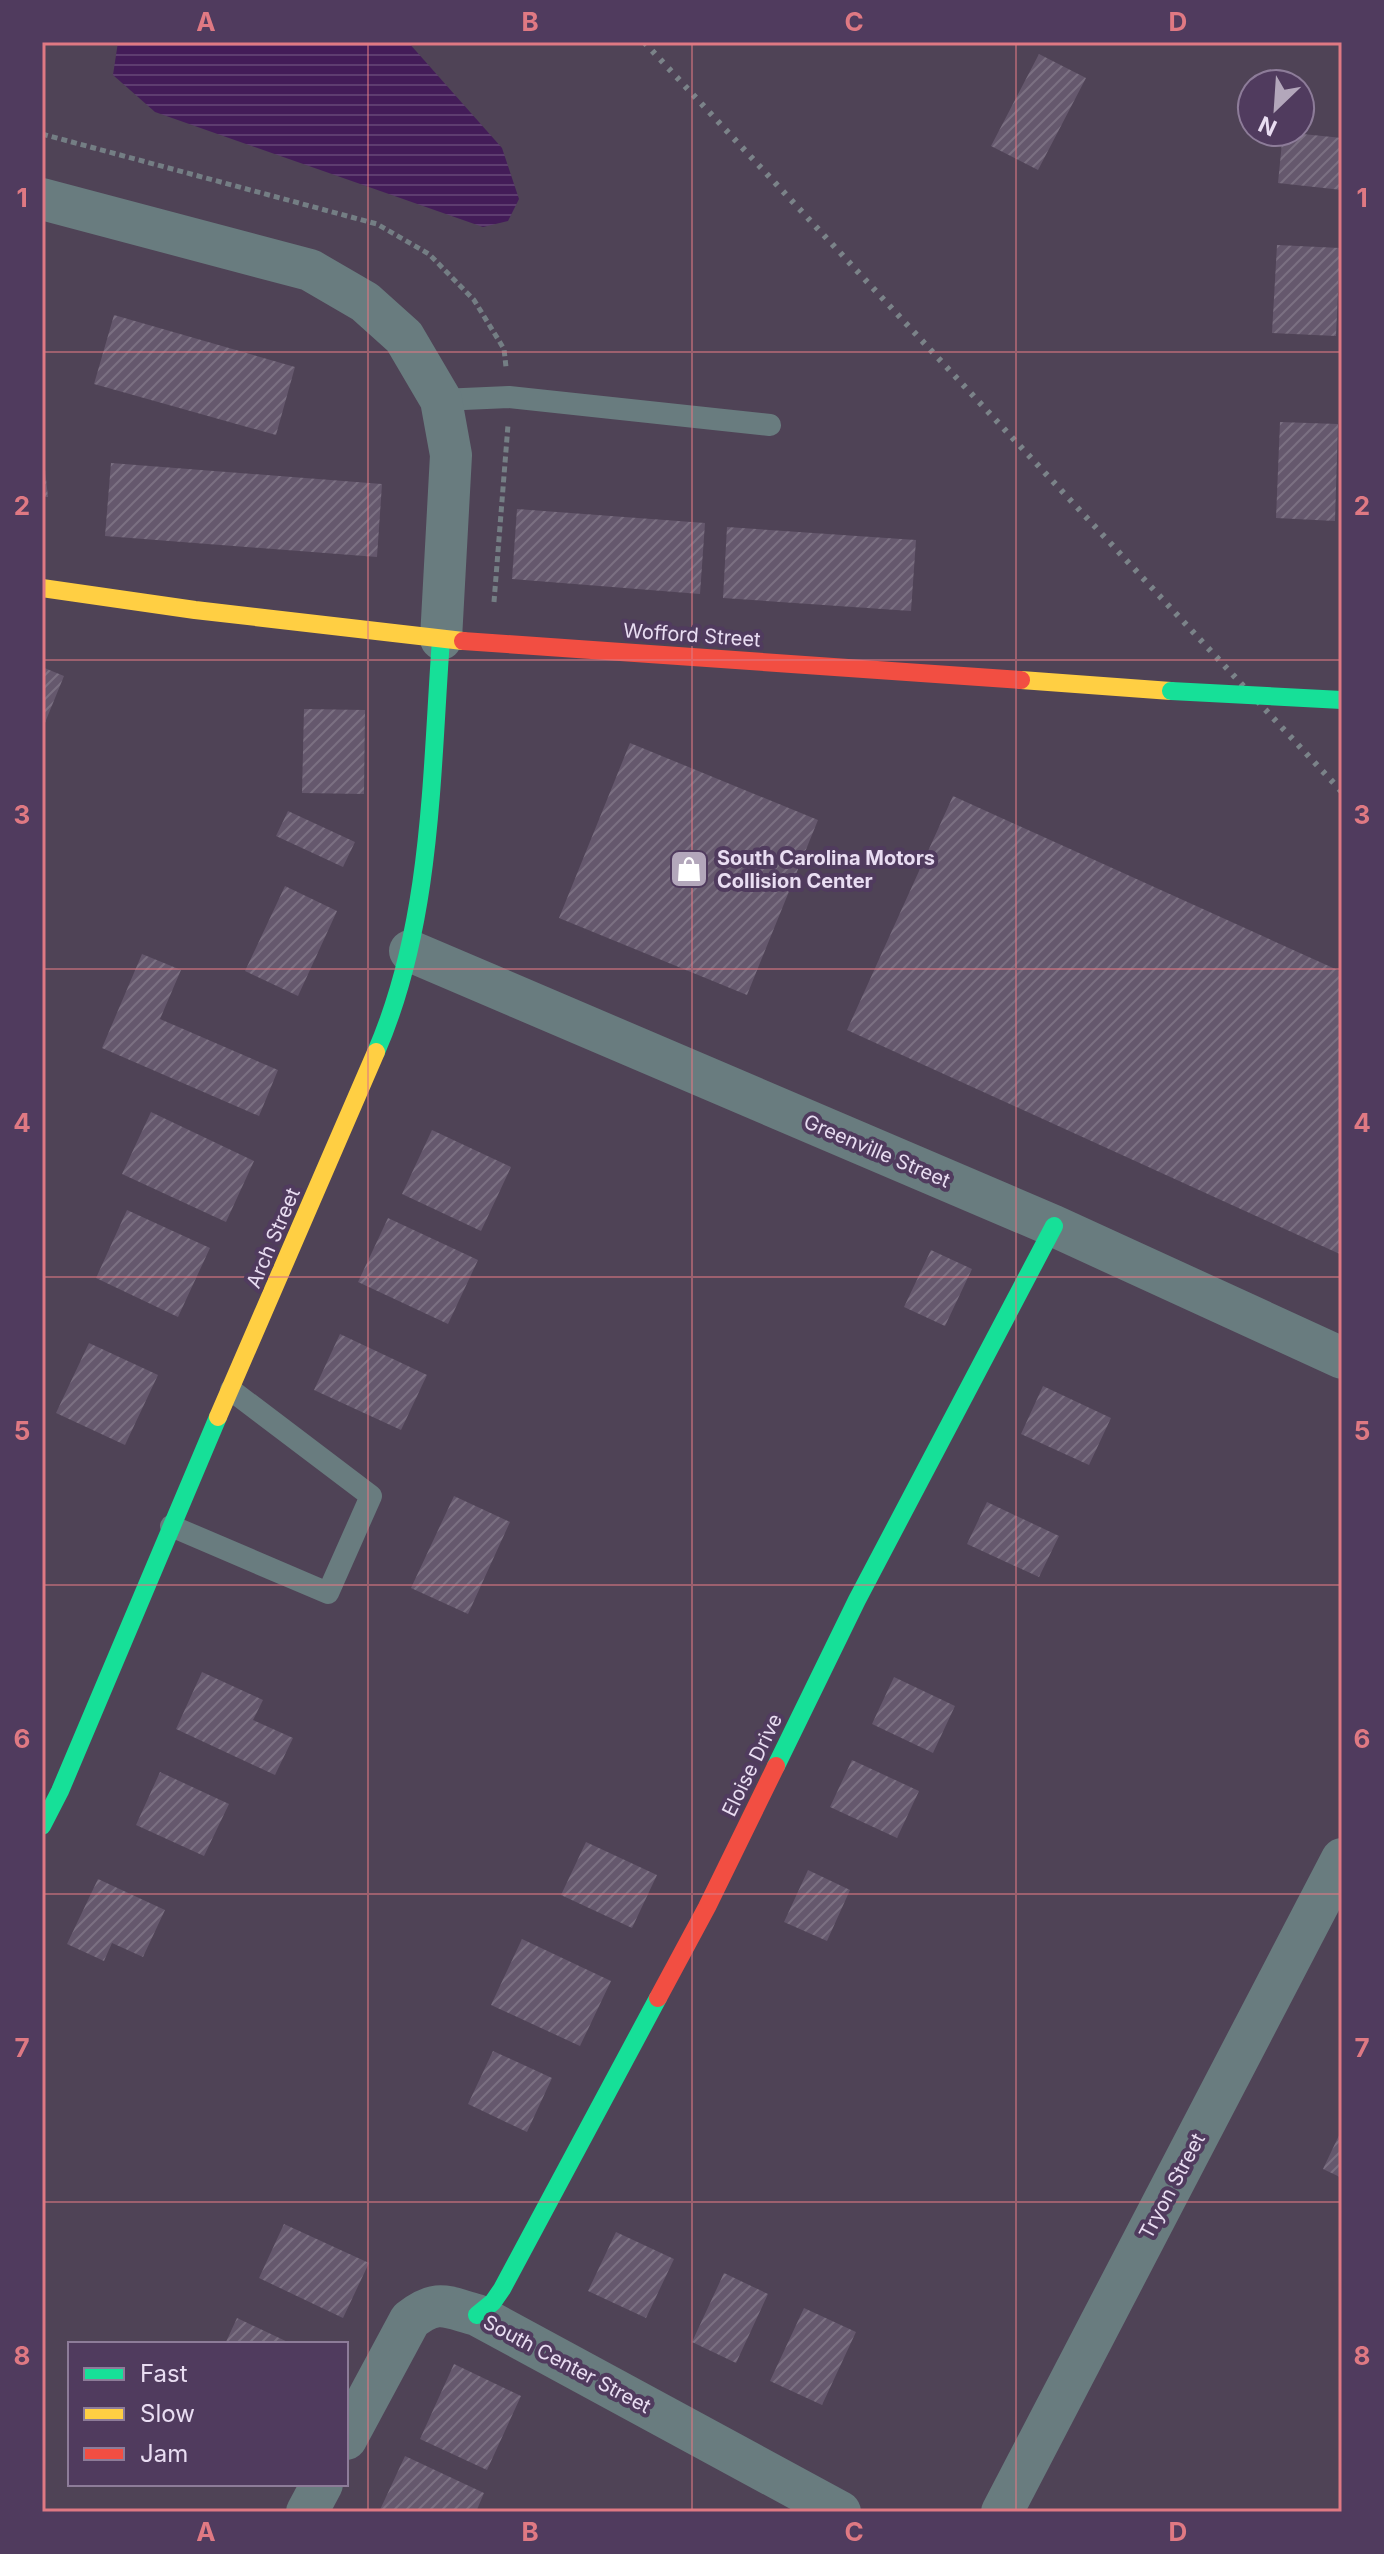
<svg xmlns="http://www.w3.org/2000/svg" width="1384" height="2554" viewBox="0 0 1384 2554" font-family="Inter,sans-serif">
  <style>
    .water { fill: url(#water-rules) }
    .building { fill: url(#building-hatch) }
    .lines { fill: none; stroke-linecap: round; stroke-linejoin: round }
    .path { stroke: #747e84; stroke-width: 5; stroke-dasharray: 6 4; stroke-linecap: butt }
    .lane { stroke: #697c7f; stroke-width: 22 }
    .street { stroke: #697c7f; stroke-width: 42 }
    .fast { stroke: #16e098; stroke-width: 18 }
    .slow { stroke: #ffcf43; stroke-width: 18 }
    .jam { stroke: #f24e42; stroke-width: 18 }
    .rail { stroke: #7b8389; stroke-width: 6; stroke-dasharray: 4 8; stroke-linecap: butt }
    .fast-bridge { stroke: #16e098; stroke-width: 18 }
    .grid { fill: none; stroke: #df7983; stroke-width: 2; stroke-opacity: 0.55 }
    .labels { text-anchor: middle; stroke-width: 8; stroke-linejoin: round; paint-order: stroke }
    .street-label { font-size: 20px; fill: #e9ddf2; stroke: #503b5e }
    .poi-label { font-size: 20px; font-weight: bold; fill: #e9ddf2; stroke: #503b5e; text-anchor: start }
    .neatline { fill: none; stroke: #df7983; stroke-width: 3 }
    .grid-label { font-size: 26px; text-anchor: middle; font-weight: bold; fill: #df7983 }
  </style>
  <defs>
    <pattern id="water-rules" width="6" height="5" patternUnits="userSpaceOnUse" patternTransform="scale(2)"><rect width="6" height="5" fill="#431c58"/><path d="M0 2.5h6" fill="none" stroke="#5e3d70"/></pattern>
    <pattern id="building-hatch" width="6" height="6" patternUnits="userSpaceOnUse" patternTransform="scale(2)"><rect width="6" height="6" fill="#65586d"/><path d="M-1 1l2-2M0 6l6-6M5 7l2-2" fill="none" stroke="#7b7082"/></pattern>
  </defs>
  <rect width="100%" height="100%" fill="#4f4356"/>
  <path class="water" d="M118,42H408L502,148L519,199L508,221L483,227L155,112L113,75Z"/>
  <path class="building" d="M1039,54L1086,78L1038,170L991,146Z
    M1283,132L1342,138V190L1278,183Z
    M1277,245L1340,248L1336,336L1272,333Z
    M114,315L295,367L276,435L94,384Z
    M1280,422L1338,424L1335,521L1276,518Z
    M42,461H44L48,497H42Z
    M111,463L382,484L377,557L105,536Z
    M517,509L705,523L700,594L512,579Z
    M727,527L916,540L911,611L723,598Z
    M42,667L64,676L42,730Z
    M304,709L365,710L364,794L302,793Z
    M630,743L818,820L747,995L559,918Z
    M953,796L1342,972V1255L847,1030Z
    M288,811L355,842L343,867L276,836Z
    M285,886L337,911L298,996L245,971Z
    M142,954L181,970L160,1019L278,1070L259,1116L102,1048Z
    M151,1112L254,1161L226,1222L122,1174Z
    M432,1130L511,1167L481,1231L402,1194Z
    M127,1210L210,1248L178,1317L96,1278Z
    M388,1218L478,1260L448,1324L358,1282Z
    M931,1250L972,1269L945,1326L904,1307Z
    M340,1334L427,1375L401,1430L314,1390Z
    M89,1343L158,1375L125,1445L56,1413Z
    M1043,1386L1111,1418L1089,1465L1021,1434Z
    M454,1496L510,1522L468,1614L411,1588Z
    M987,1502L1059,1536L1039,1577L967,1544Z
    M202,1672L263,1700L253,1720L293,1738L275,1775L176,1729Z
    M894,1677L955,1706L933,1753L872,1724Z
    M852,1760L919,1791L897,1838L830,1807Z
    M160,1772L229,1804L204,1856L136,1825Z
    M586,1842L657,1875L632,1928L561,1895Z
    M808,1870L850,1890L827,1941L784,1922Z
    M98,1879L165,1910L143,1957L112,1943L104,1961L67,1944Z
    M522,1939L611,1981L580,2046L491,2005Z
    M493,2051L552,2078L527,2132L468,2104Z
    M1342,2129V2178L1323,2169Z
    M284,2224L369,2263L343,2318L259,2278Z
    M616,2232L674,2259L646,2318L588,2291Z
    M724,2273L768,2294L736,2363L692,2342Z
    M804,2308L856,2332L822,2405L770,2381Z
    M237,2318L292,2344H225Z
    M454,2364L521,2396L487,2470L420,2439Z
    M405,2456L484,2493L476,2512H379Z"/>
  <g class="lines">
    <path class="path" d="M42,134L377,224L429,254L474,300L504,349L506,367
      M494,602L508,425"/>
    <path class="lane" d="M441,400L509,397L770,425
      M171,1526L328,1593L371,1496L231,1390"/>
    <path class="street" d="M42,199L310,270L365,302L404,337L441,400L451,455L441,639
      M410,951L1054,1226L1342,1358
      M346,2439L410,2320C438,2298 446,2307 477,2315L840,2512
      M307,2512L322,2484
      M1002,2512L1342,1859"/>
    <path class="fast" d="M376,1052C432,923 431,777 441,639
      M776,1766L857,1600L1054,1226
      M42,1826L60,1791L218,1417
      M477,2315L493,2302L502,2289L658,1998"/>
    <path class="slow" d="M42,588L195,610L463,641
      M1021,680L1171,691
      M218,1417L376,1052"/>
    <path class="jam" d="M463,641L1021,680
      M658,1998L707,1907L776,1766"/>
    <path class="rail" d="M644,42L1342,792"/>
    <path class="fast-bridge" d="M1171,691L1342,700"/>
  </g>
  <path class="grid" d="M368,42V2512M692,42V2512M1016,42V2512M42,352H1342M42,660H1342M42,969H1342M42,1277H1342M42,1585H1342M42,1894H1342M42,2202H1342"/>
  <defs>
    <symbol id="shop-square" viewBox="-11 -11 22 22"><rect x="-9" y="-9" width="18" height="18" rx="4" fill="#b3a7bb" stroke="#503b5e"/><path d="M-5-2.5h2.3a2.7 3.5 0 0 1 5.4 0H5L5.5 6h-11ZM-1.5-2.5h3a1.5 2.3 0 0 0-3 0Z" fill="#fff"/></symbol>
  </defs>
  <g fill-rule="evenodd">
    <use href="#shop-square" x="667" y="847" width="44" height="44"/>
  </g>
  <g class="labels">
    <g class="street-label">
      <text transform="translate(692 635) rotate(4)" y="7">Wofford Street</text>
      <text transform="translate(877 1151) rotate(23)" y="7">Greenville Street</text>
      <text transform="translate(273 1238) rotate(-67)" y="7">Arch Street</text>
      <text transform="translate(752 1765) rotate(-64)" y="7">Eloise Drive</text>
      <text transform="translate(1172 2186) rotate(-62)" y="7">Tryon Street</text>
      <text transform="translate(567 2364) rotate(28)" y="7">South Center Street</text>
    </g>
    <g class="poi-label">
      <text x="717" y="865">South Carolina Motors<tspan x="717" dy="23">Collision Center</tspan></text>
    </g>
  </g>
  <rect width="1384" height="2554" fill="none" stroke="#503b5e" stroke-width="88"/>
  <rect x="68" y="2342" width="280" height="144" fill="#503b5e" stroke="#8d7c99" stroke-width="2"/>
  <rect x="84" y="2368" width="40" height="12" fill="#16e098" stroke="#8d7c99" stroke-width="2"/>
  <text x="140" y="2382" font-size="24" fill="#e9ddf2">Fast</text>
  <rect x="84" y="2408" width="40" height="12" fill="#ffcf43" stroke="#8d7c99" stroke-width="2"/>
  <text x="140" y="2422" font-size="24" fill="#e9ddf2">Slow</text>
  <rect x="84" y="2448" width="40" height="12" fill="#f24e42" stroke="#8d7c99" stroke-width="2"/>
  <text x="140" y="2462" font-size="24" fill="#e9ddf2">Jam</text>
  <g transform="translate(1276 108) rotate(205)"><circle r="38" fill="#503b5e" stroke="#8d7c99" stroke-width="2"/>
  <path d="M0-6L14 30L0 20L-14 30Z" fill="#b3a7bb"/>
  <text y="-12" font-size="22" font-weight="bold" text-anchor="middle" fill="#e9ddf2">N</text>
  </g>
  <rect x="44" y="44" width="1296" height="2466" class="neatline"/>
  <g class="grid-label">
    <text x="206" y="31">A</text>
    <text x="530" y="31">B</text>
    <text x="854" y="31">C</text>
    <text x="1178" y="31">D</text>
    <text x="22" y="207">1</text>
    <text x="1362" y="207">1</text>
    <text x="22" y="515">2</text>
    <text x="1362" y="515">2</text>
    <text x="22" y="824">3</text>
    <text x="1362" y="824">3</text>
    <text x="22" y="1132">4</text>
    <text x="1362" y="1132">4</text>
    <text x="22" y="1440">5</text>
    <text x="1362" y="1440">5</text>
    <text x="22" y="1748">6</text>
    <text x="1362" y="1748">6</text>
    <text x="22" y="2057">7</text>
    <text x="1362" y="2057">7</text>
    <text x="22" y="2365">8</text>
    <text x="1362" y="2365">8</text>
    <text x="206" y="2541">A</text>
    <text x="530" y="2541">B</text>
    <text x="854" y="2541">C</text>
    <text x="1178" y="2541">D</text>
  </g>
</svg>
